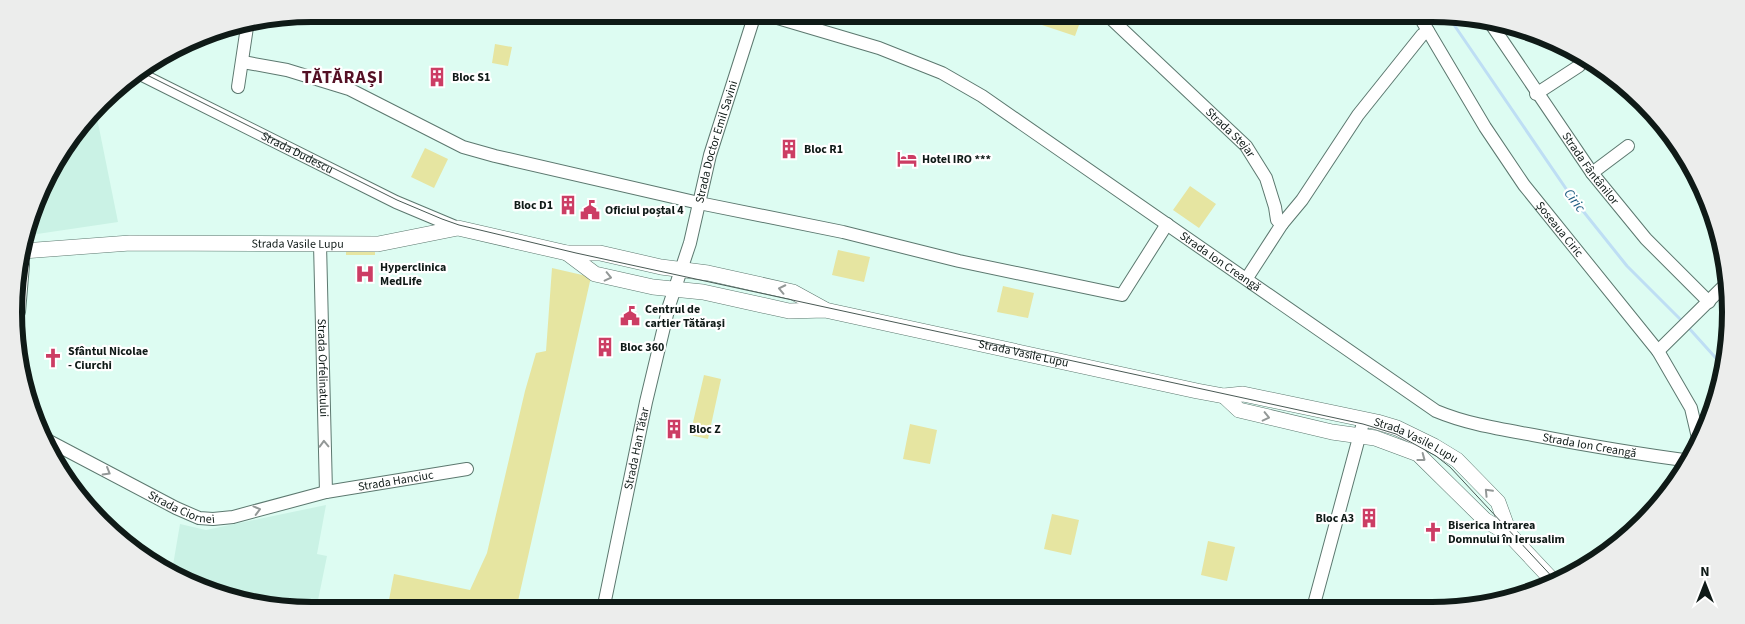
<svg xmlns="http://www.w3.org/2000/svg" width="1745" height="624" viewBox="0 0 1745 624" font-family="'Source Sans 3',sans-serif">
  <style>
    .built { fill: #caf2e5 }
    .green { fill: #e6e5a1 }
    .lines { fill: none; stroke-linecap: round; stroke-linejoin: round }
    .stream { stroke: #bedef4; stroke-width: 3 }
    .minor-casing { stroke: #5c786f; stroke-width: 14 }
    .major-casing { stroke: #5c786f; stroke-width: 16 }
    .minor { stroke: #fff; stroke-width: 12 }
    .major { stroke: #fff; stroke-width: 15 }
    .tram { stroke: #495954; stroke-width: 1 }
    .oneway { stroke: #939897 }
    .labels { text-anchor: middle; stroke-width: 4.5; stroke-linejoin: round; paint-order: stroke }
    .poi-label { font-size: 12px; font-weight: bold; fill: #0f1a17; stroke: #fff; text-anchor: start }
    .street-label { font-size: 12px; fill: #0f1a17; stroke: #fff }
    .water-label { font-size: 14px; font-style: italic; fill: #1d5c81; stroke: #fff }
    .district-label { font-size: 18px; font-weight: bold; letter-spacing: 1px; fill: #541024; stroke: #fff }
    .rim { fill: none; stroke: #0f1a17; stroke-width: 6 }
  </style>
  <rect width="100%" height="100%" fill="#ddfcf2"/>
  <path class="built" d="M96,113L118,222L37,234L29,231L45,180Z
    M326,505L317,554L327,556L316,610L235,600L172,571L180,524L206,530Z"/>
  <path class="green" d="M1046,14H1083L1075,36L1042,25Z
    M495,44L512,47L508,66L492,63Z
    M425,148L448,159L434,188L411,177Z
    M1190,186L1216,204L1199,228L1173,210Z
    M346,248H375V255H346Z
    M838,250L870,257L864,282L832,275Z
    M552,268L591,277L516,610H387L394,574L470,590L487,553L525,391L536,353L546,351Z
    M1003,286L1034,293L1028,318L997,312Z
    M704,375L721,379L708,439L690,435Z
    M910,424L937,430L930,464L903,459Z
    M1052,514L1079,520L1071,555L1044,549Z
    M1208,541L1235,547L1227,581L1201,575Z
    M144,555L166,559L164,568L146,560Z"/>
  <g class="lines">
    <path class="stream" d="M1448,16L1571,196L1627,266L1683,322
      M1687,326L1723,366"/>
    <defs>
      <g id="minor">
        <path id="s1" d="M764,14L879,48L942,73L982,96L1436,411C1467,424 1500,429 1533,435C1585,445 1638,454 1691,461"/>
        <path id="s2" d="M1106,14L1246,146L1266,178L1275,207L1277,220L1282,224L1247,278"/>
        <path id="s3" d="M1418,14L1485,127L1524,185L1658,351L1691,408L1699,442"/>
        <path id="s4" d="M1489,21L1592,173L1646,239L1709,302"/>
        <path d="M243,62L287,70L349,89L463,147L495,156L699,203L843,232L959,261L1122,295L1167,224"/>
        <path id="s5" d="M138,73L396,202L458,228"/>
        <path d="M238,87L247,27"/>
        <path d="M1536,94L1579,66"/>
        <path d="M1592,173L1628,146"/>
        <path d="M1282,224L1302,200L1358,115L1422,35L1428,31"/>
        <path id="s6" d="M320,244L326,492"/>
        <path d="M19,312L23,265L21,257"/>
        <path d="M1658,351L1728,282"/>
        <path id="s7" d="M47,440L176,508L199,518L213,519L233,517L326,492L467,469"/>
        <path d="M1313,608L1364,419"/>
        <path id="s8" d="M603,610L646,402L669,306L690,243L710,155L755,14"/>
      </g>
      <g id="major">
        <path id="s9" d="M23,251L130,243L378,244L458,228L567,253H600L661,267L708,273L793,292L824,309"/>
        <path id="s10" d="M567,253L595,274L653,287L703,292L789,311L825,310L1197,391L1224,396L1243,394L1377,422L1397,428L1434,446L1457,460L1498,502L1510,535"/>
        <path d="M1224,396L1239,410L1332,432L1375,438L1418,454L1485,520L1510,535L1555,583"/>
      </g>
    </defs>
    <use href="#minor" class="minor-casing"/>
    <use href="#major" class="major-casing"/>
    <use href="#minor" class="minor"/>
    <use href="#major" class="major"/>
    <path class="tram" d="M141,72L397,200L442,219L459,225L576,253L1363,424L1396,434L1436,456L1450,467L1557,582"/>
  </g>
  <defs><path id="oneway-chevron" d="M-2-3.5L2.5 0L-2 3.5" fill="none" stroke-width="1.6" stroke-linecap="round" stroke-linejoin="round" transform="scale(1.25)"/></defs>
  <g class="oneway">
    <use href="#oneway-chevron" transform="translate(608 277) rotate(13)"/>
    <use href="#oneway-chevron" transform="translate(782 289) rotate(-168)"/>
    <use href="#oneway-chevron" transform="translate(1266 417) rotate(13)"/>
    <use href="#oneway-chevron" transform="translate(324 444) rotate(-92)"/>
    <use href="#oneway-chevron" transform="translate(1422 458) rotate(37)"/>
    <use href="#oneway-chevron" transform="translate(107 472) rotate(30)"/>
    <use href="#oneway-chevron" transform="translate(1488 492) rotate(-134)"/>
    <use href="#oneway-chevron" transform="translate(257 510) rotate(-15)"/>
  </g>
  <defs>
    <symbol id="building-bare" viewBox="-9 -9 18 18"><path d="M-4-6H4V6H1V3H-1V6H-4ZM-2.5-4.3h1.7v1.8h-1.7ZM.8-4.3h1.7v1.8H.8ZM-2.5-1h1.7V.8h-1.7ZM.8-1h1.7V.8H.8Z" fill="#cc3d64" stroke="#fff" stroke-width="2.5" paint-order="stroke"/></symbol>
    <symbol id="hotel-bare" viewBox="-9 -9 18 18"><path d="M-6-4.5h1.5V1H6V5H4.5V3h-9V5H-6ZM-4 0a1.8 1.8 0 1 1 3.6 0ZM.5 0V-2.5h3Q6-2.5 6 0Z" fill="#cc3d64" stroke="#fff" stroke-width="2.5" paint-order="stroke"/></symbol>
    <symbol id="civic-bare" viewBox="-9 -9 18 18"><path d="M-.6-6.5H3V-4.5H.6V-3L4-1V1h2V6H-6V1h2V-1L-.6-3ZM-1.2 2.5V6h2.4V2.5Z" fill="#cc3d64" stroke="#fff" stroke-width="2.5" paint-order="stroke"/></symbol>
    <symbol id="hospital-bare" viewBox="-9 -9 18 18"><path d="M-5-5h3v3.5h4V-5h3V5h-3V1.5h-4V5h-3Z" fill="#cc3d64" stroke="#fff" stroke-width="2.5" paint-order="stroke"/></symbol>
    <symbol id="church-bare" viewBox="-9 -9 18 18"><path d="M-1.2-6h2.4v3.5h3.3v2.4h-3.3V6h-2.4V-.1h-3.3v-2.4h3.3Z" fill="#cc3d64" stroke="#fff" stroke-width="2.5" paint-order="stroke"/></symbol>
  </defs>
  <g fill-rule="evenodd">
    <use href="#building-bare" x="423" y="63" width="28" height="28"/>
    <use href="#building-bare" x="775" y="135" width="28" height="28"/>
    <use href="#hotel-bare" x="893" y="145" width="28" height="28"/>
    <use href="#building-bare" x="554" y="191" width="28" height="28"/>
    <use href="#civic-bare" x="576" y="196" width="28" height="28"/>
    <use href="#hospital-bare" x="351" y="260" width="28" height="28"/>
    <use href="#civic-bare" x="616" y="302" width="28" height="28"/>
    <use href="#building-bare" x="591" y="333" width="28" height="28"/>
    <use href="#church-bare" x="39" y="344" width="28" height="28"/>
    <use href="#building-bare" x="660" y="415" width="28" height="28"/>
    <use href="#building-bare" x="1355" y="504" width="28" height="28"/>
    <use href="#church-bare" x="1419" y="518" width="28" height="28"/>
  </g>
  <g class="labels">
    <g class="poi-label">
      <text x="452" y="81">Bloc S1</text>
      <text x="804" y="153">Bloc R1</text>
      <text x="922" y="163">Hotel IRO ***</text>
      <text x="553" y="209" text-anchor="end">Bloc D1</text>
      <text x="605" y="214">Oficiul poștal 4</text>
      <text x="380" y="271">Hyperclinica<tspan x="380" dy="14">MedLife</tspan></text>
      <text x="645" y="313">Centrul de<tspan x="645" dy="14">cartier Tătărași</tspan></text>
      <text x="620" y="351">Bloc 360</text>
      <text x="68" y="355">Sfântul Nicolae<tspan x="68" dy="14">- Ciurchi</tspan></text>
      <text x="689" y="433">Bloc Z</text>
      <text x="1354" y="522" text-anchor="end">Bloc A3</text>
      <text x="1448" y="529">Biserica Intrarea<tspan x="1448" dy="14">Domnului în Ierusalim</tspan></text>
    </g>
    <g class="street-label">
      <text dy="4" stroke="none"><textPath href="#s2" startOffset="172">Strada Stejar</textPath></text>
      <text dy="4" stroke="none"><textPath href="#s8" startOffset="482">Strada Doctor Emil Savini</textPath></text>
      <text dy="4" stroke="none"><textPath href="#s5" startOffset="178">Strada Dudescu</textPath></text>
      <text dy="4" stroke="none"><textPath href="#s4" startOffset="179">Strada Fântânilor</textPath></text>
      <text dy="4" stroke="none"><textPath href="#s3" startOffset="258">Șoseaua Ciric</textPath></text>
      <text dy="4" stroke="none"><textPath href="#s9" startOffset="275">Strada Vasile Lupu</textPath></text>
      <text dy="4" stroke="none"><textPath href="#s1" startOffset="524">Strada Ion Creangă</textPath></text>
      <text dy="4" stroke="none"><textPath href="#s10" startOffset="472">Strada Vasile Lupu</textPath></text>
      <text dy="4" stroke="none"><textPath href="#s6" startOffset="124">Strada Orfelinatului</textPath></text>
      <text dy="4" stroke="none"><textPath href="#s10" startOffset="876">Strada Vasile Lupu</textPath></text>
      <text dy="4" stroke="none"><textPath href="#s1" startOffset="944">Strada Ion Creangă</textPath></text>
      <text dy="4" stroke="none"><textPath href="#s8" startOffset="165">Strada Han Tătar</textPath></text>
      <text dy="4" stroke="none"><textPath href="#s7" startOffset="372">Strada Hanciuc</textPath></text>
      <text dy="4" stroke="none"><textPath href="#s7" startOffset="151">Strada Ciornei</textPath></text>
    </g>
    <g class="water-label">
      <text transform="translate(1575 200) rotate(53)" y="5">Ciric</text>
    </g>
    <g class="district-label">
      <text x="343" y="83">TĂTĂRAȘI</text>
    </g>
  </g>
  <path d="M0 0H1745V624H0ZM312 22H1432A290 290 0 0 1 1722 312V312A290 290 0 0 1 1432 602H312A290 290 0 0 1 22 312V312A290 290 0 0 1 312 22Z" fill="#ecedec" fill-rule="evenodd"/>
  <path class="rim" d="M312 22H1432A290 290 0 0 1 1722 312V312A290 290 0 0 1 1432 602H312A290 290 0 0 1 22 312V312A290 290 0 0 1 312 22Z"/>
  <g transform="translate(1705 584)" stroke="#ffffff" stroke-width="4" paint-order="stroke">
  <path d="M0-4L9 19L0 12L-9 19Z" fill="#0f1a17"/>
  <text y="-8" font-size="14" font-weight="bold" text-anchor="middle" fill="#0f1a17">N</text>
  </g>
</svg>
